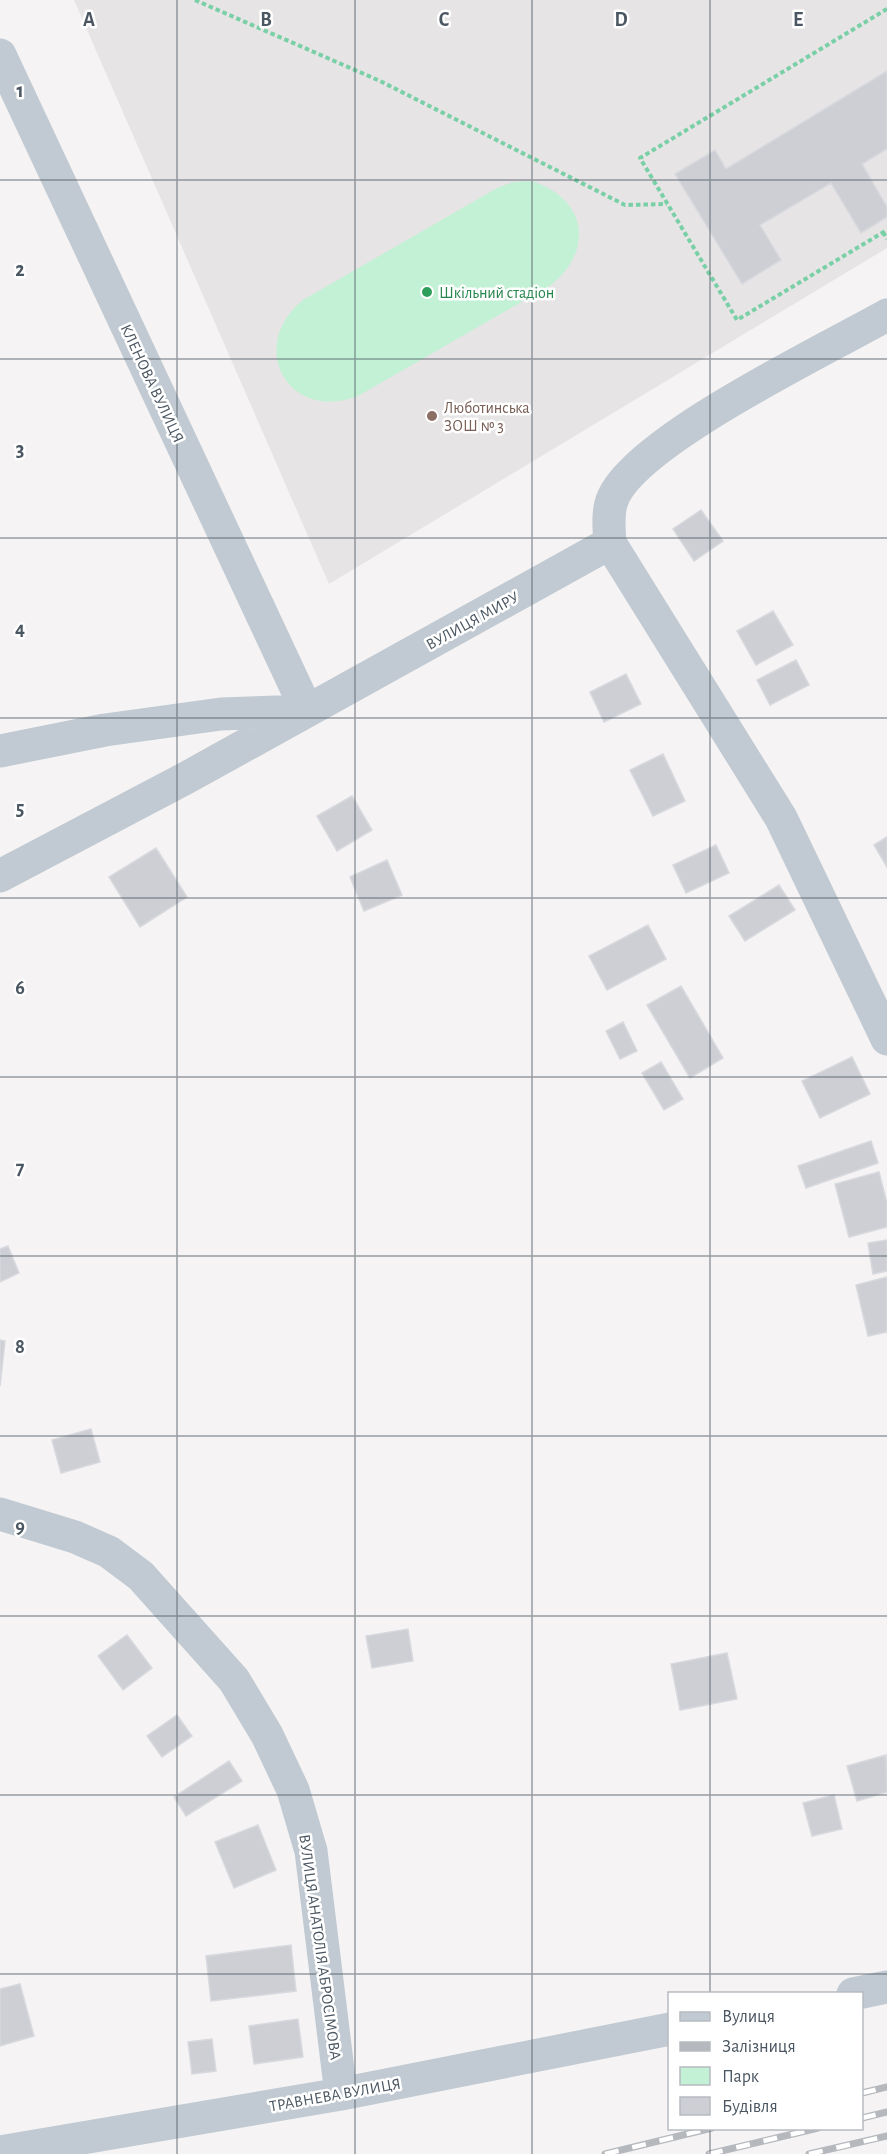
<svg xmlns="http://www.w3.org/2000/svg" width="887" height="2154" viewBox="0 0 887 2154" font-family="'Alegreya Sans',sans-serif">
  <style>
    .education { fill: #e6e4e5 }
    .green { fill: #c3f1d5 }
    .building { fill: #cdcfd5; stroke: #d7d9de; stroke-width: 1.5 }
    .lines { fill: none; stroke-linecap: round; stroke-linejoin: round }
    .path { stroke: #7ad0a6; stroke-width: 4; stroke-dasharray: 4.5 3; stroke-linecap: butt }
    .minor { stroke: #c1cad2; stroke-width: 33 }
    .rail-casing { stroke: #b5b8bd; stroke-width: 7 }
    .rail { stroke: #fff; stroke-width: 4.5; stroke-dasharray: 14; stroke-linecap: butt }
    .grid { fill: none; stroke: #4a5661; stroke-width: 1.5; stroke-opacity: 0.55 }
    .leisure-dot { fill: #2e9e5b; stroke: #fff; stroke-width: 2 }
    .education-dot { fill: #8d6e63; stroke: #fff; stroke-width: 2 }
    .labels { text-anchor: middle; stroke-width: 5; stroke-linejoin: round; paint-order: stroke }
    .leisure-label { font-size: 16px; fill: #27864d; stroke: #fff; text-anchor: start }
    .street-label { font-size: 16px; fill: #4a5661; stroke: #fff }
    .education-label { font-size: 16px; fill: #785e54; stroke: #fff; text-anchor: start }
    .grid-label { font-size: 20px; text-anchor: middle; font-weight: bold; fill: #4a5661; stroke: #fff; stroke-width: 5; stroke-linejoin: round; paint-order: stroke }
  </style>
  <rect width="100%" height="100%" fill="#f5f3f3"/>
  <path class="education" d="M74,0H887V248L329,584Z"/>
  <path class="green" d="M531,181C585,197 596,249 551,285L358,396C288,423 246,346 303,300L497,188L513,182Z"/>
  <path class="building" d="M887,71V149L862,164L887,207V217L861,233L831,183L760,225L781,260L742,284L675,174L715,150L726,169Z
    M701,510L723,541L694,561L673,529Z
    M773,611L793,645L756,665L737,631Z
    M796,660L809,685L770,705L757,680Z
    M626,674L641,704L604,722L590,692Z
    M663,754L685,801L653,816L630,770Z
    M352,796L372,830L337,851L317,816Z
    M887,837V867L874,845Z
    M716,845L729,873L686,893L673,865Z
    M156,848L187,897L140,927L109,877Z
    M387,860L402,895L364,911L350,877Z
    M779,885L795,910L745,941L729,916Z
    M648,925L666,959L607,990L589,956Z
    M681,986L723,1058L690,1078L647,1005Z
    M623,1022L637,1051L620,1059L606,1031Z
    M852,1057L870,1094L820,1118L802,1081Z
    M661,1062L683,1099L664,1110L642,1073Z
    M871,1141L878,1163L806,1188L798,1166Z
    M879,1172L887,1203V1227L849,1237L835,1184Z
    M887,1240V1271L873,1274L868,1243Z
    M8,1246L19,1273L0,1282V1249Z
    M887,1277V1332L868,1336L856,1285Z
    M0,1340L5,1341L0,1386Z
    M91,1429L100,1462L61,1473L52,1440Z
    M408,1629L413,1661L372,1668L366,1636Z
    M127,1635L152,1668L123,1690L98,1656Z
    M727,1653L737,1699L680,1710L671,1664Z
    M177,1715L192,1736L162,1757L147,1736Z
    M886,1755L887,1792L857,1801L847,1766Z
    M229,1761L242,1781L186,1816L174,1797Z
    M834,1795L842,1829L812,1836L803,1803Z
    M258,1825L276,1870L234,1888L215,1842Z
    M291,1945L296,1991L211,2001L206,1956Z
    M20,1984L34,2036L0,2046V1989Z
    M298,2019L303,2057L254,2064L249,2026Z
    M212,2039L216,2071L192,2074L188,2042Z"/>
  <g class="lines">
    <path class="path" d="M195,0L380,81L625,205L667,204
      M887,9L640,158L737,320L887,230
      M883,232L887,239"/>
    <path class="minor" d="M0,55L307,711L221,714L105,730L0,751
      M610,543L781,818L887,1039
      M0,876L186,778L610,543C609,529 607,511 613,498C637,440 827,349 887,315
      M0,1514L75,1537L109,1552L141,1576L234,1680L267,1735L293,1790L311,1851L341,2094
      M853,1994L887,1987
      M0,2152L341,2094L670,2029"/>
    <defs>
      <path id="rail" d="M862,2093L887,2087
        M862,2118L887,2112
        M605,2154L712,2128
        M709,2154L818,2128
        M809,2154L887,2136"/>
    </defs>
    <use href="#rail" class="rail-casing"/>
    <use href="#rail" class="rail"/>
  </g>
  <path class="grid" d="M177,0V2154M355,0V2154M532,0V2154M710,0V1994M0,180H887M0,359H887M0,538H887M0,718H887M0,898H887M0,1077H887M0,1256H887M0,1436H887M0,1616H887M0,1795H887M0,1974H887M710,2128V2154"/>
  <circle class="leisure-dot" cx="427" cy="292" r="6"/>
  <circle class="education-dot" cx="432" cy="416" r="6"/>
  <g class="labels">
    <g class="leisure-label">
      <text x="439" y="298">Шкільний стадіон</text>
    </g>
    <g class="street-label">
      <text transform="translate(153 383) rotate(65)" y="6">КЛЕНОВА ВУЛИЦЯ</text>
      <text transform="translate(472 620) rotate(-29)" y="6">ВУЛИЦЯ МИРУ</text>
      <text transform="translate(321 1947) rotate(82)" y="6">ВУЛИЦЯ АНАТОЛІЯ АБРОСІМОВА</text>
      <text transform="translate(335 2094) rotate(-10)" y="6">ТРАВНЕВА ВУЛИЦЯ</text>
    </g>
    <g class="education-label">
      <text x="444" y="413">Люботинська<tspan x="444" dy="18">ЗОШ № 3</tspan></text>
    </g>
  </g>
  <g class="grid-label">
    <text x="89" y="26">A</text>
    <text x="266" y="26">B</text>
    <text x="444" y="26">C</text>
    <text x="621" y="26">D</text>
    <text x="798" y="26">E</text>
    <text x="20" y="97">1</text>
    <text x="20" y="276">2</text>
    <text x="20" y="456">3</text>
    <text x="20" y="635">4</text>
    <text x="20" y="815">5</text>
    <text x="20" y="994">6</text>
    <text x="20" y="1174">7</text>
    <text x="20" y="1353">8</text>
    <text x="20" y="1533">9</text>
  </g>
  <rect x="668" y="1992" width="195" height="138" fill="#ffffff" stroke="#b7bbc0" stroke-width="1.5"/>
  <rect x="680" y="2012" width="30" height="9" fill="#c1cad2" stroke="#b7bbc0" stroke-width="1.5"/>
  <text x="722" y="2022" font-size="18" fill="#4a5661">Вулиця</text>
  <rect x="680" y="2042" width="30" height="9" fill="#b5b8bd" stroke="#b7bbc0" stroke-width="1.5"/>
  <text x="722" y="2052" font-size="18" fill="#4a5661">Залізниця</text>
  <rect x="680" y="2067" width="30" height="18" fill="#c3f1d5" stroke="#b7bbc0" stroke-width="1.5"/>
  <text x="722" y="2082" font-size="18" fill="#4a5661">Парк</text>
  <rect x="680" y="2097" width="30" height="18" fill="#cdcfd5" stroke="#b7bbc0" stroke-width="1.5"/>
  <text x="722" y="2112" font-size="18" fill="#4a5661">Будівля</text>
</svg>
